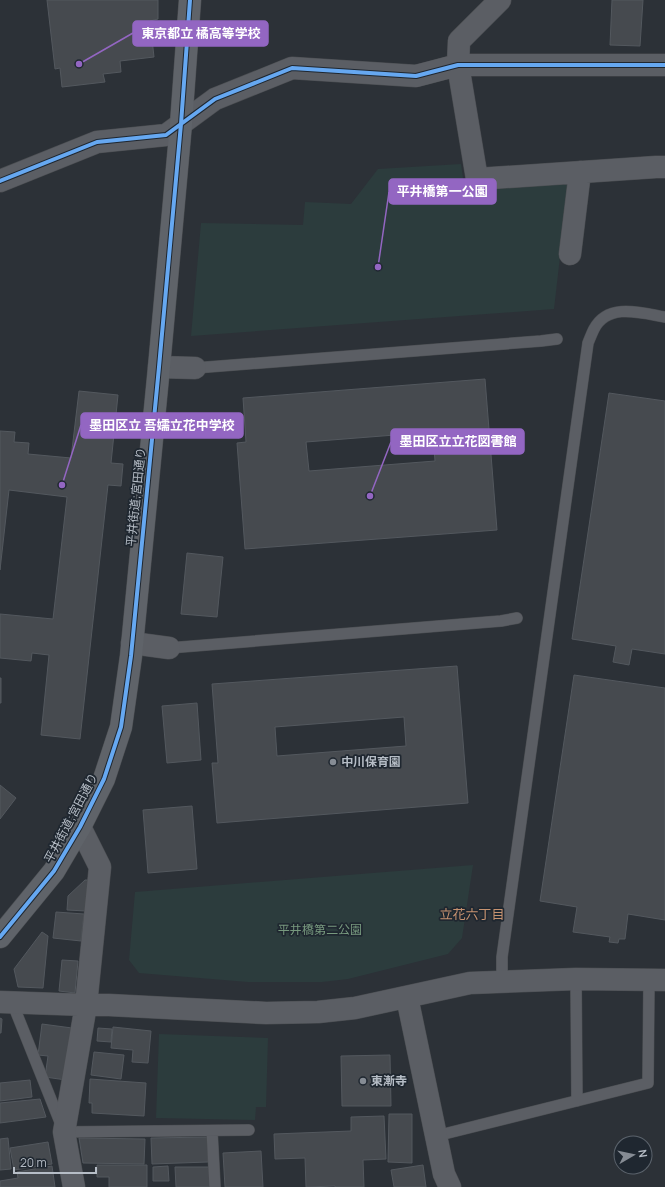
<svg xmlns="http://www.w3.org/2000/svg" width="665" height="1187" viewBox="0 0 665 1187" font-family="Manrope,'Noto Sans JP',sans-serif">
  <style>
    .green { fill: #2c3c3d }
    .building { fill: #464a4f; stroke: #53585e; fill-rule: evenodd }
    .lines { fill: none; stroke-linecap: round; stroke-linejoin: round }
    .lane-casing { stroke: #4a4d51; stroke-width: 12 }
    .street-casing { stroke: #4a4d51; stroke-width: 23 }
    .secondary-casing { stroke: #4a4d51; stroke-width: 23 }
    .lane { stroke: #5b5e64; stroke-width: 11 }
    .street { stroke: #5b5e64; stroke-width: 22 }
    .secondary { stroke: #5f6369; stroke-width: 22 }
    .cycleway-casing { stroke: #1f2730; stroke-width: 6 }
    .cycleway { stroke: #66a8f1; stroke-width: 4 }
    .poi-dot { fill: #868c94; stroke: #1f2730; stroke-width: 1.5 }
    .labels { text-anchor: middle; stroke-width: 3.5; stroke-linejoin: round; paint-order: stroke }
    .street-label { font-size: 12px; fill: #b6bdc6; stroke: #1f2730 }
    .poi-label { font-size: 12px; font-weight: bold; fill: #b6bdc6; stroke: #1f2730; text-anchor: start }
    .park-label { font-size: 12px; fill: #77997e; stroke: #1f2730 }
    .neighbourhood-label { font-size: 13px; fill: #c79370; stroke: #1f2730 }
    .leader { fill: none; stroke: #9366c2; stroke-width: 1.5 }
    .callout-dot { fill: #9366c2; stroke: #1f2730; stroke-width: 1.5 }
    .callout { fill: #9366c2; stroke: #9366c2; stroke-width: 1.5 }
    .callout-label { font-size: 13px; text-anchor: middle; font-weight: bold; fill: #fff }
  </style>
  <rect width="100%" height="100%" fill="#2c3137"/>
  <path class="green" d="M461,164L465,191L569,179L554,309L191,336L201,223L303,225L305,202L351,204L378,169Z
    M473,865L462,938L448,954L348,979L322,982H248L139,973L129,960L135,892Z
    M159,1034L268,1038L266,1107H256L255,1120L156,1118Z"/>
  <path class="building" d="M47,0H158V19L150,21L154,57L120,61L121,72L103,74L105,82L62,87L60,68L55,69Z
    M612,0H643L640,46L610,45Z
    M485,379L497,530L245,549L237,443L246,442L243,398ZM433,432L435,461L309,471L306,442Z
    M79,391L118,395L111,463L123,464L121,486L108,485L80,739L41,735L49,655L32,653L31,661L0,658V614L53,619L67,497L9,490L0,570V431L15,432L14,442L29,443L28,454L71,458Z
    M609,393L665,401V654L632,649L629,665L613,662L616,646L572,639Z
    M187,553L223,557L217,617L181,614Z
    M457,666L468,803L217,823L212,763H218L212,684ZM404,717L406,746L277,756L275,727Z
    M574,675L665,688V920L628,914L625,939H619L618,943L609,942L610,937L573,932L577,907L540,901Z
    M0,678H1V703H0Z
    M197,703L201,760L167,763L162,706Z
    M0,785L16,798L0,819Z
    M192,806L197,869L148,873L143,810Z
    M85,880H89L86,911L67,910L68,896Z
    M56,912L84,914L81,941L53,938Z
    M42,932L48,936L43,988L18,987L14,969Z
    M62,960L78,961L75,993L59,991Z
    M0,1018L2,1019L1,1033H0Z
    M42,1024L72,1028L66,1080L45,1077L48,1056L38,1055Z
    M113,1027L151,1031L148,1063L132,1062L133,1050L111,1048Z
    M98,1028L112,1029L111,1042L97,1041Z
    M94,1052L124,1055L121,1079L91,1075Z
    M390,1055L391,1106H342L341,1056Z
    M90,1079L146,1083L144,1116L92,1113V1103H89Z
    M30,1080L32,1097L0,1101V1083Z
    M40,1099L46,1117L0,1123V1103Z
    M389,1114H412V1163L388,1162Z
    M384,1116L386,1159L363,1160L364,1187H335V1186L306,1187L305,1158L275,1159L274,1134L351,1131V1117Z
    M208,1137V1162L152,1164L151,1138Z
    M8,1138L11,1169L0,1170V1139Z
    M79,1138L145,1139L144,1164L83,1163Z
    M48,1142L52,1164L14,1170L10,1148Z
    M261,1151L263,1187H225L223,1153Z
    M97,1165H147V1187H109V1177H97Z
    M423,1165L426,1187H394L391,1170Z
    M52,1166L55,1187H0V1181L18,1178L17,1172Z
    M168,1166L169,1181H153V1167Z
    M175,1167H211V1187H176Z"/>
  <g class="lines">
    <defs>
      <path id="lane" d="M195,368L541,341L557,339
        M169,648L501,621L517,618
        M576,979L577,1101
        M502,982V957L588,343C590,338 592,333 594,329C608,302 642,313 665,317
        M12,1002L64,1132L249,1130
        M212,1131L215,1187
        M436,1136L648,1083L649,981"/>
      <path id="street" d="M500,0L459,41L458,65L477,179L656,167H665
        M0,181L97,142L166,135L215,99L292,68L416,76L458,65H665
        M570,254L580,172
        M159,367L195,368
        M132,643L169,648
        M407,997L444,1174L450,1187
        M0,1002L86,1005H109L266,1013L318,1012L355,1008L470,983L576,979L665,980
        M74,1187L64,1132L86,1005L100,867L80,827"/>
      <path id="secondary" d="M0,937L54,871L80,827L104,779L121,727L131,656L159,367L181,124L190,0"/>
    </defs>
    <use href="#lane" class="lane-casing"/>
    <use href="#street" class="street-casing"/>
    <use href="#secondary" class="secondary-casing"/>
    <use href="#lane" class="lane"/>
    <use href="#street" class="street"/>
    <use href="#secondary" class="secondary"/>
    <defs>
      <path id="cycleway" d="M0,181L97,142L166,135L215,99L292,68L416,76L458,65H665
        M0,937L54,871L80,827L104,779L121,727L131,656L159,367L181,124L190,0"/>
    </defs>
    <use href="#cycleway" class="cycleway-casing"/>
    <use href="#cycleway" class="cycleway"/>
  </g>
  <g class="poi-dot">
    <circle cx="333" cy="762" r="4"/>
    <circle cx="363" cy="1081" r="4"/>
  </g>
  <g class="labels">
    <g class="street-label">
      <text transform="translate(136 497) rotate(-84)" y="4">平井街道;宮田通り</text>
      <text transform="translate(71 818) rotate(-62)" y="4">平井街道;宮田通り</text>
    </g>
    <g class="poi-label">
      <text x="341" y="766">中川保育園</text>
      <text x="371" y="1085">東漸寺</text>
    </g>
    <g class="park-label">
      <text x="320" y="934">平井橋第二公園</text>
    </g>
    <g class="neighbourhood-label">
      <text x="472" y="919">立花六丁目</text>
    </g>
  </g>
  <path class="leader" d="M79 64L133 33M378 267L389 192M62 485L81 425M370 496L391 442"/>
  <g class="callout-dot">
    <circle cx="79" cy="64" r="4"/>
    <circle cx="378" cy="267" r="4"/>
    <circle cx="62" cy="485" r="4"/>
    <circle cx="370" cy="496" r="4"/>
  </g>
  <g class="callout">
    <rect x="133" y="21" width="135" height="25" rx="4"/>
    <rect x="389" y="179" width="107" height="25" rx="4"/>
    <rect x="81" y="413" width="162" height="25" rx="4"/>
    <rect x="391" y="429" width="133" height="25" rx="4"/>
  </g>
  <g class="callout-label">
    <text x="201" y="38">東京都立 橘高等学校</text>
    <text x="442" y="196">平井橋第一公園</text>
    <text x="162" y="430">墨田区立 吾嬬立花中学校</text>
    <text x="458" y="446">墨田区立立花図書館</text>
  </g>
  <g transform="translate(633 1155) rotate(81)"><circle r="19" fill="#1f2730" stroke="#5b636c"/>
  <path d="M0-3L7 15L0 10L-7 15Z" fill="#868c94"/>
  <text y="-6" font-size="11" font-weight="bold" text-anchor="middle" fill="#b6bdc6">N</text>
  </g>
  <path d="M14 1167v6h82v-6" fill="none" stroke="#b6bdc6" stroke-width="2"/>
  <text x="20" y="1167" font-size="12" fill="#b6bdc6" stroke="#1f2730" stroke-width="3" paint-order="stroke">20 m</text>
</svg>
